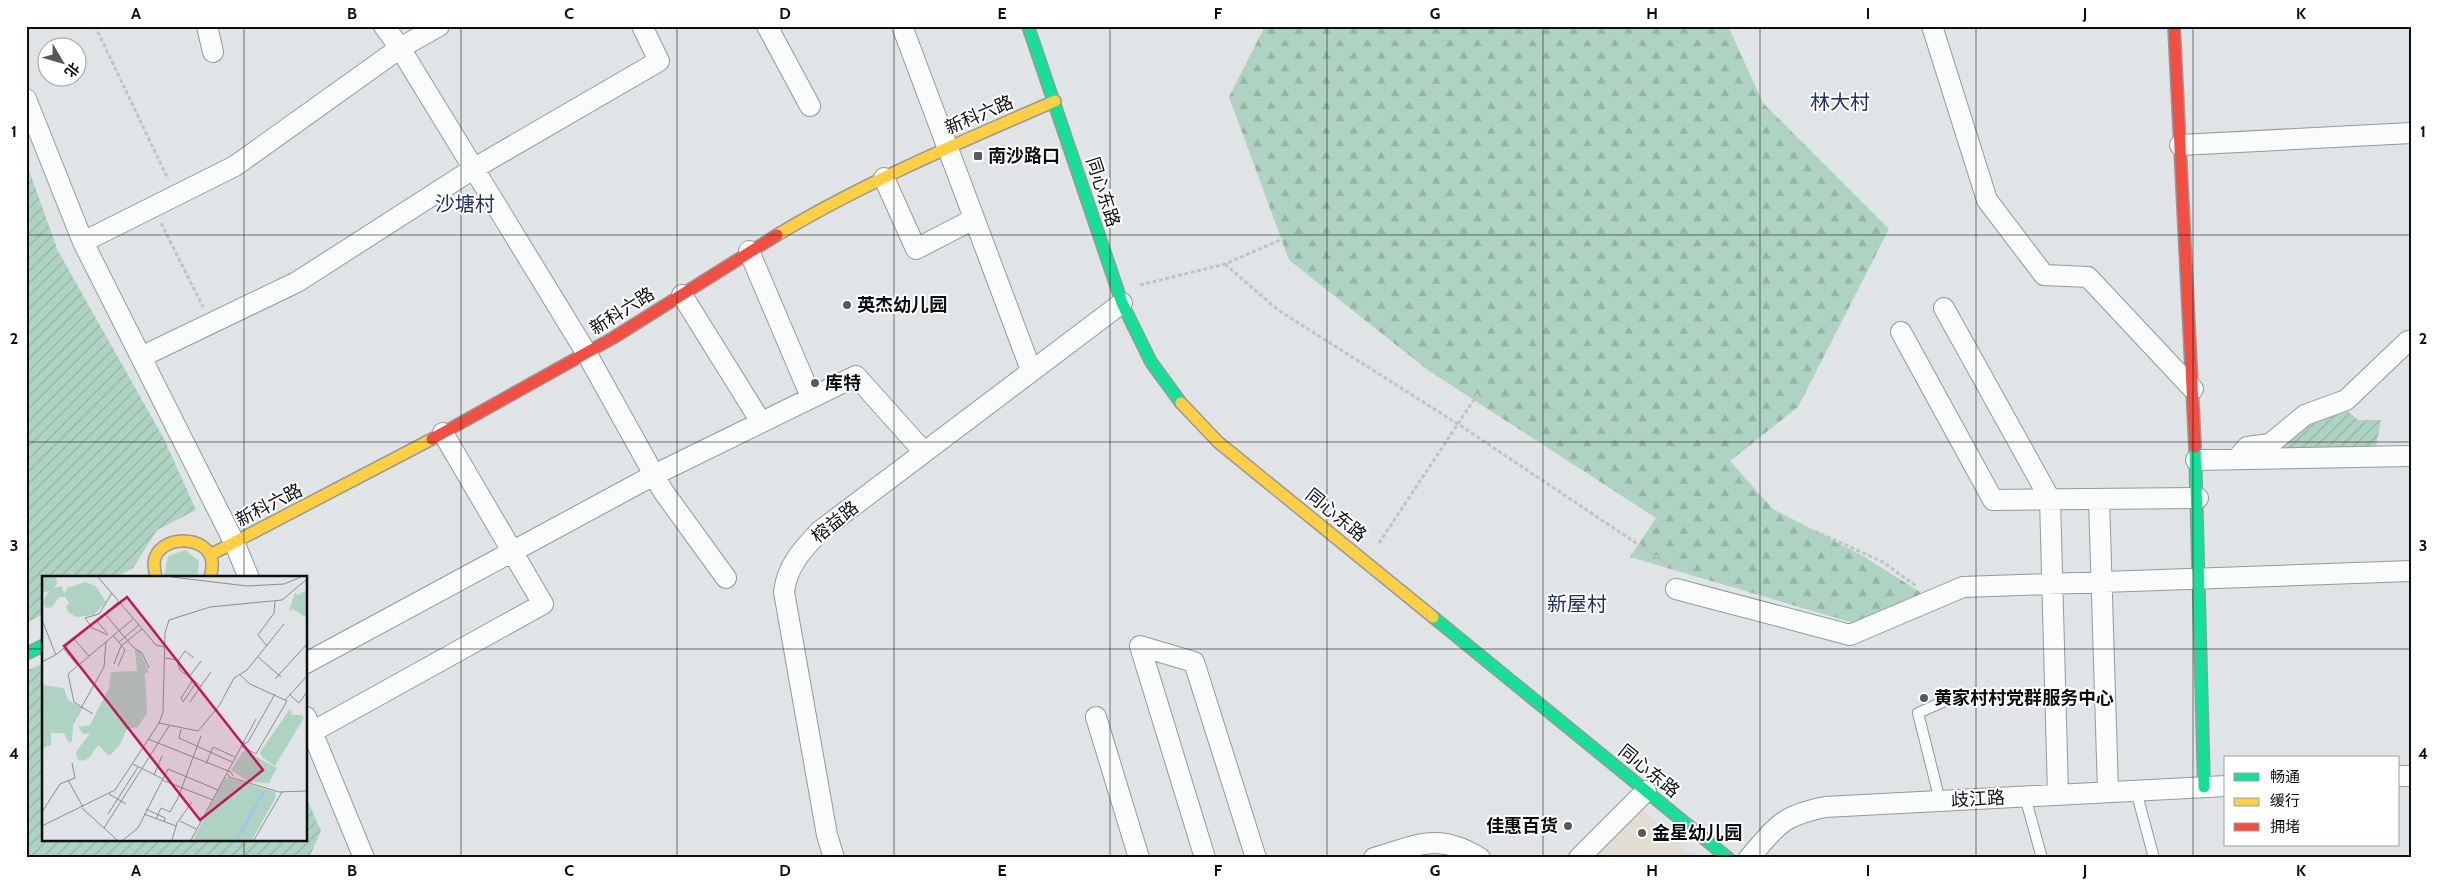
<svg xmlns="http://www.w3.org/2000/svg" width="2437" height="884" viewBox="0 0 2437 884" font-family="Cabin,'Noto Sans SC',sans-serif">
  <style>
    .education { fill: #e2ddd3 }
    .grass { fill: #afd3c2 }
    .forest { fill: url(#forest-firs) }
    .garden { fill: url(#garden-furrows) }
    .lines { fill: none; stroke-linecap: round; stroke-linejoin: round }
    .lane-casing { stroke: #96999b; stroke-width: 12 }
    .street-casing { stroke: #96999b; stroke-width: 22 }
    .fast-casing { stroke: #96999b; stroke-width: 14 }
    .slow-casing { stroke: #96999b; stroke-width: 14 }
    .jam-casing { stroke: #96999b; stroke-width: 14 }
    .path { stroke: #c2c3c5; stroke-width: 3; stroke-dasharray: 4 2.5; stroke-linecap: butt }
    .lane { stroke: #fafbfb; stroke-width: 10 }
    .street { stroke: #fafbfb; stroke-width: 20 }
    .fast { stroke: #16e098; stroke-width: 11 }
    .slow { stroke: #ffcf43; stroke-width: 11 }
    .jam { stroke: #f24e42; stroke-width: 11 }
    .grid { fill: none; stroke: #0d0e11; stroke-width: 1; stroke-opacity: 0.55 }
    .poi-dot { fill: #57595c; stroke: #fff; stroke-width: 2 }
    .labels { text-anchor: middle; stroke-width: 4; stroke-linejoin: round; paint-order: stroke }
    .street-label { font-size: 18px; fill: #0d0e11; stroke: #fff }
    .poi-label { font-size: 18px; font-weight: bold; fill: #0d0e11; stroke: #fff; text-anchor: start }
    .quarter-label { font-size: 20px; fill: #1d3168; stroke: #fff }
    .inset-river { fill: none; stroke: #9dc6ee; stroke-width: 2.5 }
    .inset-road { fill: none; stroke: #8c8e91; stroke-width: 1 }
    .view { fill: #c2185b; fill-opacity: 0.15; stroke: #c2185b; stroke-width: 2.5 }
    .inset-edge { fill: none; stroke: #0d0e11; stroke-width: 2.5 }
    .neatline { fill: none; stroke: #0d0e11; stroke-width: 2 }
    .grid-label { font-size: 16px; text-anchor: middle; font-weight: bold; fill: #0d0e11 }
  </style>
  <defs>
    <pattern id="forest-firs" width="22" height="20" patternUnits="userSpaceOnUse" patternTransform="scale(1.25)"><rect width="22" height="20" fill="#afd3c2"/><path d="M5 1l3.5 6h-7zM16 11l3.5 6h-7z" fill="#95b4a6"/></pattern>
    <pattern id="garden-furrows" width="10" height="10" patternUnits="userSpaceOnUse" patternTransform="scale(1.25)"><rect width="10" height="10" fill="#afd3c2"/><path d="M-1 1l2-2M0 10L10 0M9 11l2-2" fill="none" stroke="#95b4a6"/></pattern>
  </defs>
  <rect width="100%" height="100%" fill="#e1e4e7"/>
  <path class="education" d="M1641,808L1694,858H1591Z"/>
  <path class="grass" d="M185,550L199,561L197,578H164L168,556Z"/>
  <path class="forest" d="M1265,26H1728L1763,103L1889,229L1798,407L1730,461L1773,509L1863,556L1920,592L1923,616L1881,631L1630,557L1656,518L1429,371L1289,260L1229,97Z"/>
  <path class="garden" d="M26,162L58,251L164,439L196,510L157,530L133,568L114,578H44V614L26,623Z
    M2343,407L2358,420H2381L2376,447L2277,450L2309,420Z
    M44,663V840H306V797L321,831L309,858H26V671Z"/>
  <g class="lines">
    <defs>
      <path id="lane" d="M2136,791L2154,858
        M2025,797L2042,858
        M1940,801L1918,713L1961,694"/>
      <path id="street" d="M207,26L213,52
        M384,26L400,48L587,354L663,491L726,578
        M767,26L810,106
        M902,26L1031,370
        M1932,26L1987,200L2044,275L2088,277L2193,389
        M26,99L83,242L234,542L249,578
        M2180,145L2411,133
        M884,178L916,249L974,219
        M83,242L235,166L400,48L439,26
        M749,251L811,397
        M682,295L761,422
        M1944,308L2050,499L2058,794
        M1901,332L1993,500L2198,498
        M141,357L297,282L473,169L659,61L642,26
        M2237,459L2247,447L2270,444L2305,415L2346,400L2408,341H2411
        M2196,460L2411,456
        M2099,499L2108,792
        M1676,589L1850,635L1963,587L2411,571
        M306,663L654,475L856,376L924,452
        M306,717L364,858
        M1096,717L1139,858
        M312,732L543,604L443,433
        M2398,776H2411
        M834,858L827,835L784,592C787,566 802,550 820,531L1122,303
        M1205,858L1140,646L1194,662L1256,858
        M1374,858C1418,845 1438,832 1480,858
        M1579,858L1646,791
        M1749,858C1778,825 1781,816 1825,807L2226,786"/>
      <path id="fast" d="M1028,26L1122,303L1151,362L1181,403
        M2195,447L2204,787
        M1433,617L1728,858
        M26,654L44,645"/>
      <path id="slow" d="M777,235C865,182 961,142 1055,101
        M1181,403L1218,442L1433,617
        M210,555L432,439
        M156,578C155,573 154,567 154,562C158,534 209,534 212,562C213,567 211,573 210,578"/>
      <path id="jam" d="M2174,26L2195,447
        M432,439L613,338L777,235"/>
    </defs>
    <use href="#lane" class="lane-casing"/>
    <use href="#street" class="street-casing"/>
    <use href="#fast" class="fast-casing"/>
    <use href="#slow" class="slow-casing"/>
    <use href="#jam" class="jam-casing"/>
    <path class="path" d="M95,26L168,179
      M161,223L203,307
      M1225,264L1278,310L1458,424L1675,569
      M1140,285L1225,264L1280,240
      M1815,531L1883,562L1916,586
      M1379,543L1479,392"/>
    <use href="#lane" class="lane"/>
    <use href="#street" class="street"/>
    <use href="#fast" class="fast"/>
    <use href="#slow" class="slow"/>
    <use href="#jam" class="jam"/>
  </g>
  <path class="grid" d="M244,26V578M461,26V858M677,26V858M894,26V858M1110,26V858M1327,26V858M1543,26V858M1760,26V858M1976,26V858M2193,26V858M26,235H2411M26,442H2411M26,649H44M306,649H2411M244,840V858"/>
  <g class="poi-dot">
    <rect x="973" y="151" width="10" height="10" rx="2.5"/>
    <circle cx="847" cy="305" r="5"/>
    <circle cx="815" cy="383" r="5"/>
    <circle cx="1924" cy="698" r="5"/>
    <circle cx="1568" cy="826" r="5"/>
    <circle cx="1642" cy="833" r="5"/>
  </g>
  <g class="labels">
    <g class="street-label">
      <text transform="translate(979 115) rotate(-23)" y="6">新科六路</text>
      <text transform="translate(1103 192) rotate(72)" y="6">同心东路</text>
      <text transform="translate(622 311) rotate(-32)" y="6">新科六路</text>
      <text transform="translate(269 505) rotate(-27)" y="6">新科六路</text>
      <text transform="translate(1336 515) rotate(39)" y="6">同心东路</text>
      <text transform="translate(835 522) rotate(-39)" y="6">榕益路</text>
      <text transform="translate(1649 771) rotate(39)" y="6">同心东路</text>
      <text transform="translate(1978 799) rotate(-3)" y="6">歧江路</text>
    </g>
    <g class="poi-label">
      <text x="988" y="162">南沙路口</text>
      <text x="857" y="311">英杰幼儿园</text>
      <text x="825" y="389">库特</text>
      <text x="1934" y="704">黄家村村党群服务中心</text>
      <text x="1558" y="832" text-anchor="end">佳惠百货</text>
      <text x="1652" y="839">金星幼儿园</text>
    </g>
    <g class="quarter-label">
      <text x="1840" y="109">林大村</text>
      <text x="465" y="211">沙塘村</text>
      <text x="1577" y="611">新屋村</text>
    </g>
  </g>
  <g transform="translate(42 576)">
    <rect width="265" height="265" fill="#e1e4e7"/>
    <path d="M0,1H14L15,8L11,12L20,10L22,18L25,12L43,6L54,10L64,26L52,39L34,41L26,36L24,30L27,27L23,21H17L10,31L4,32L1,26L7,15L0,17ZM265,14V42L251,33L247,35L253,17L256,19ZM93,74L98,75L107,97H103L105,137L96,151L85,153L77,170L67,180L56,169L47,182L41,185L35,183L34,176L48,157L41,158L36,151L48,149L67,112L69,96L95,95ZM0,109L22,112L26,124L41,132L31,149L30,166H26L22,157H9V169L0,172Z" fill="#afd3c2"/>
    <path d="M248,133L250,139H260L262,142L233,190L220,181L218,176ZM202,174L235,192L227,207L207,206L189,194ZM183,201L233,216L234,221L210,264H151Z" fill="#afd3c2"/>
    <path class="inset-river" d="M194,264L222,216"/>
    <path class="inset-road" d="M56,1L114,69L123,71M130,1L205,10L242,8L259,1M63,38L91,71L100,77L107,92M0,44L14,79M54,44L65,57M48,49L43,42L57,38L70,17M46,50L66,59M71,59L83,74L76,90M31,62L47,80M77,66L97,49M225,70L216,59L232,37L233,25M21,72L36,90M216,81L239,101M123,82L135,84L138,94L159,110L148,126M136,85L143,75L152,82M0,86L15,78L76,26M72,88L79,70L100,53M198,99L208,108L245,125L214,178L199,170M147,101L159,85M233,103L265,68M151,104L139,122L141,126L154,107M159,110L169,96M248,119L257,127L265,116M243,124L265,100M39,132L62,91L64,66M51,138L32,126L26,98L91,43M117,147L156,155L177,130L192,102L205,94L242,48M139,153L137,162L190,186M106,163L189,196L191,200M199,169L206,166L233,118M91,188L121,203M164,188L171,171L193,181M186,198L187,201L237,216L265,215M112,199L120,180M26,204L41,231M120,204L171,224M67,218L84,228M40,232L75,264M104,233L123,242L122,246M0,236L18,208L33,202L30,187M66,238L96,191M102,238L134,250M114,243L119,232L128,236L136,222L159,160M138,245L154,253M0,250L73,214L117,147L121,136L123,57L127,44L168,31L240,24L265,3M62,252L127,150M81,264L96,252L126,193L176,214M130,264L135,247L150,226M149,264L214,143M212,264L240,216"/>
    <path class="view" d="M85,21L221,194L158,244L22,70Z"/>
    <rect width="265" height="265" class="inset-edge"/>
  </g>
  <rect width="2437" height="884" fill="none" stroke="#ffffff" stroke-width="55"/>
  <rect x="2224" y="756" width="175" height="90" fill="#ffffff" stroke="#9e9fa0"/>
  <rect x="2234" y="773" width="25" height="8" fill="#16e098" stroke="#9e9fa0"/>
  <text x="2270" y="782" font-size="15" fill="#0d0e11">畅通</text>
  <rect x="2234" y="798" width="25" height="8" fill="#ffcf43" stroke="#9e9fa0"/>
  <text x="2270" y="806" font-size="15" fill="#0d0e11">缓行</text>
  <rect x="2234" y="823" width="25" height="8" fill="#f24e42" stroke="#9e9fa0"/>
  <text x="2270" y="832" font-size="15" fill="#0d0e11">拥堵</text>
  <g transform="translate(62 62) rotate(128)"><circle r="24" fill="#ffffff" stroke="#9e9fa0"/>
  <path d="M0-4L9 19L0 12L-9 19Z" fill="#57595c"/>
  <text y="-8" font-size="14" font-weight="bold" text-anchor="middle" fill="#0d0e11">北</text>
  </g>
  <rect x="28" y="28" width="2382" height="828" class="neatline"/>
  <g class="grid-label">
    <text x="136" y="19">A</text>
    <text x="352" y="19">B</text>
    <text x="569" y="19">C</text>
    <text x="785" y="19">D</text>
    <text x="1002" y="19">E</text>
    <text x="1218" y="19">F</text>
    <text x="1435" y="19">G</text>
    <text x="1652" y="19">H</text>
    <text x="1868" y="19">I</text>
    <text x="2085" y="19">J</text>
    <text x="2301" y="19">K</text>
    <text x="14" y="137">1</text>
    <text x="2423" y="137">1</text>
    <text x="14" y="344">2</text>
    <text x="2423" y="344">2</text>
    <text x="14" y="551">3</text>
    <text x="2423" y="551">3</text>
    <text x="14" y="759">4</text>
    <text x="2423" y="759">4</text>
    <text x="136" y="876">A</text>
    <text x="352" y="876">B</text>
    <text x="569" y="876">C</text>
    <text x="785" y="876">D</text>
    <text x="1002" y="876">E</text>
    <text x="1218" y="876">F</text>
    <text x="1435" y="876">G</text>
    <text x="1652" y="876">H</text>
    <text x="1868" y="876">I</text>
    <text x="2085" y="876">J</text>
    <text x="2301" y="876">K</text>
  </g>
</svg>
